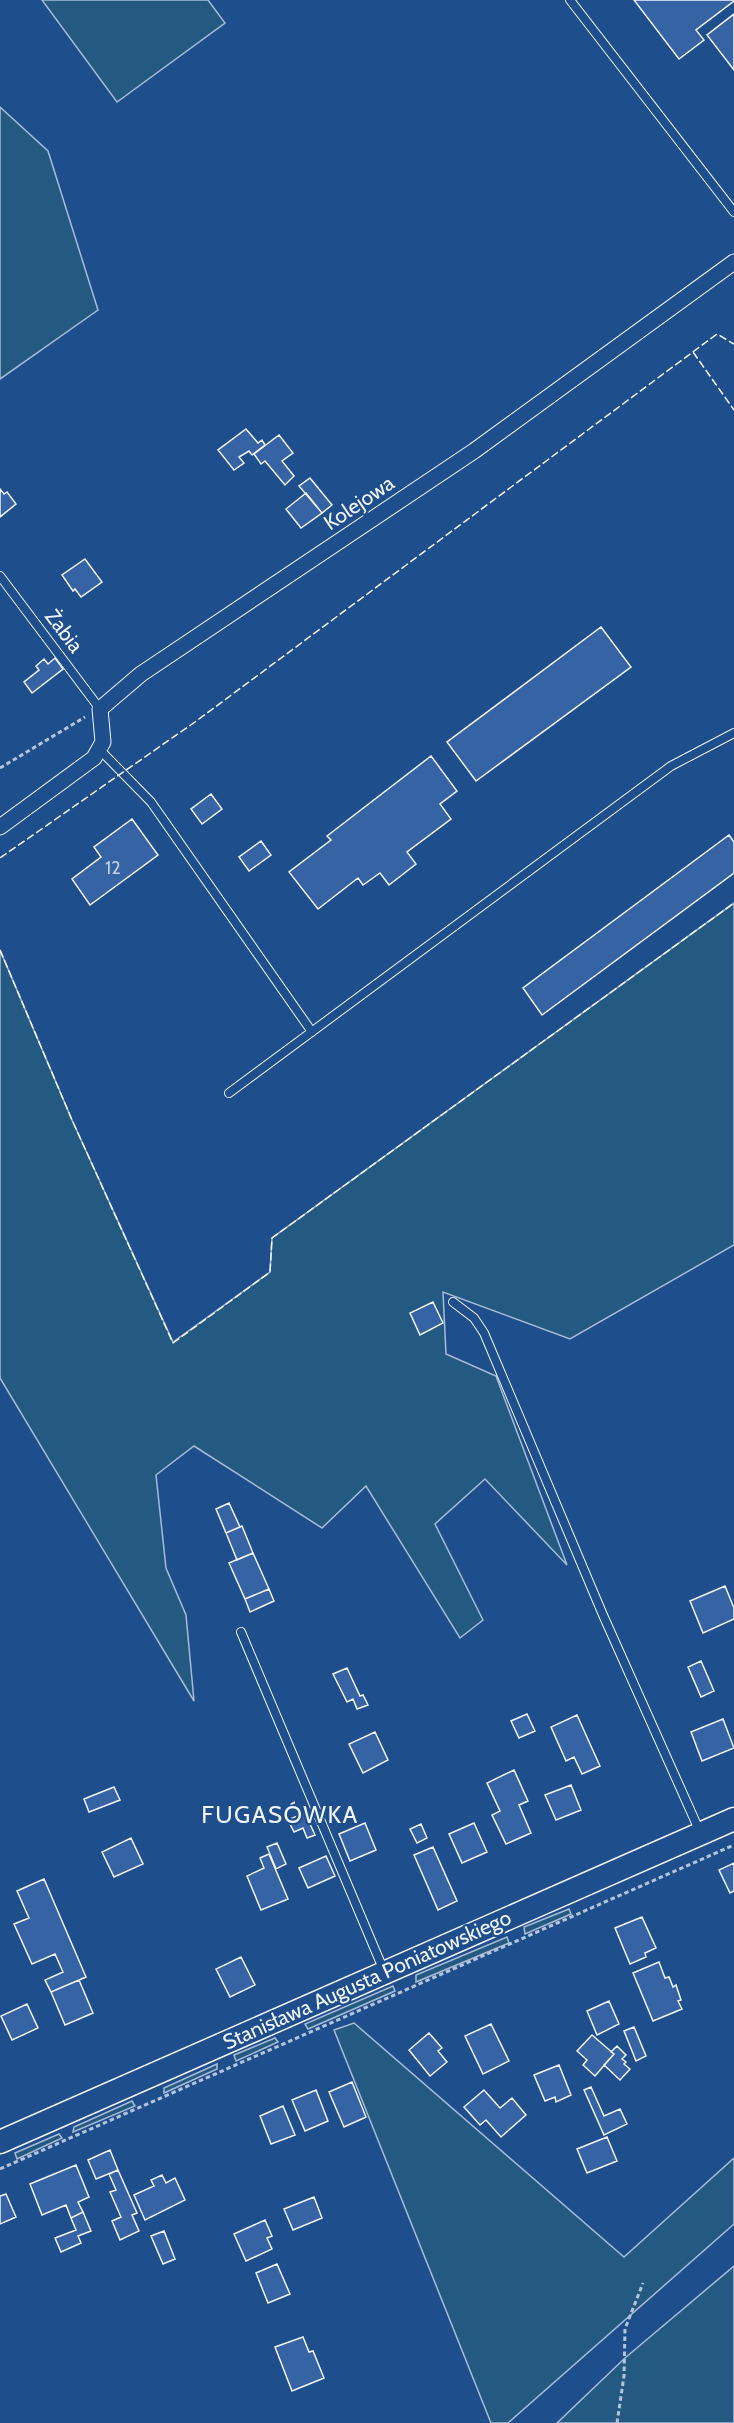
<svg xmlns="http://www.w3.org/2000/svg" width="734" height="2423" viewBox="0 0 734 2423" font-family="Cabin,sans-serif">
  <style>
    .green { fill: #245a82; stroke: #a8bbd7; stroke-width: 1.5 }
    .building { fill: #3563a3; stroke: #f2f6ff; stroke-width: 1.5 }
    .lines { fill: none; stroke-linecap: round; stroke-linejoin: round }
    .service-casing { stroke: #f2f6ff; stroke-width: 10 }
    .minor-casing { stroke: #f2f6ff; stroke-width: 17 }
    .secondary-casing { stroke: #f2f6ff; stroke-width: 25 }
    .path { stroke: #b3c4dc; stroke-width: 3; stroke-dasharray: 4.5 3; stroke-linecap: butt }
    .service { stroke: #1f4e8c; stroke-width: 8 }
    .minor { stroke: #1f4e8c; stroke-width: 15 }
    .secondary { stroke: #1f4e8c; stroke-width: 22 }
    .fence { stroke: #f2f6ff; stroke-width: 1.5; stroke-dasharray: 8 3; stroke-linecap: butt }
    .labels { text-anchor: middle; stroke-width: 4.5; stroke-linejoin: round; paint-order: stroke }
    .number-label { font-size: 18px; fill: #c3d1e8 }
    .street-label { font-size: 21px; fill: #f2f6ff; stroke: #1f4e8c }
    .quarter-label { font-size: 24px; letter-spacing: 1.5px; fill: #f2f6ff; stroke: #1f4e8c }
  </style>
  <rect width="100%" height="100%" fill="#1f4e8c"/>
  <path class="green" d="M42,0H208L225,23L117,102Z
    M0,107L48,151L98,310L0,379Z
    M734,903V1245L570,1339L443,1292L446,1354L496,1376L567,1565L485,1479L435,1524L483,1620L460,1638L366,1486L322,1528L194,1446L156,1475L166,1568L186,1615L194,1701L0,1378V950L72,1120L173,1342L270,1272L272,1238Z
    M569,1909L571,1914L525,1934L524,1927Z
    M507,1937L509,1943L416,1982V1975Z
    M393,1986L395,1991L308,2029L305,2024Z
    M354,2023L624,2257L734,2158V2224L508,2423H491L334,2030Z
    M275,2038L278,2042L236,2061L234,2055Z
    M217,2064V2069L164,2093V2088Z
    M132,2101L135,2106L73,2132L74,2127Z
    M59,2134L62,2138L17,2159L15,2153Z
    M734,2266V2423H557L625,2358Z"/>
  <path class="building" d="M634,0H734V1L696,30L704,40L679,59Z
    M734,14V70L707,35Z
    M246,429L258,443L262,440L265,445L252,455L249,451L239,457L244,463L234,470L218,450Z
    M279,435L293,453L282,461L294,476L285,485L265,461L261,464L254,454Z
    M310,478L332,505L322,513L299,486Z
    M0,489L4,494L7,492L16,504L0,517Z
    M306,493L322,513L301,528L286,509Z
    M85,559L102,582L81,597L75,589L73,591L62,575Z
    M601,627L631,667L476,781L447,742Z
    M55,658L63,669L32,693L24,682L39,670L36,666L44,659L48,664Z
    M431,756L457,791L440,804L451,819L407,852L416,864L389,885L380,873L363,885L358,878L318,909L289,872L331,840L327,836Z
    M211,794L222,809L202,824L191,809Z
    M132,819L158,855L90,905L72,879L101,857L94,847Z
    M729,835L734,842V873L542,1015L523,988Z
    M261,841L271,855L249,871L239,857Z
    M433,1302L443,1323L420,1335L410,1313Z
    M229,1503L240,1527L226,1533L216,1509Z
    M242,1526L253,1553L237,1560L226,1533Z
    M253,1553L269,1589L245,1599L229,1563Z
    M725,1586L734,1608V1619L703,1633L690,1601Z
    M269,1589L274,1601L250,1612L245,1599Z
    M701,1661L714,1691L701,1697L688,1667Z
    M347,1668L360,1696L363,1695L368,1705L357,1709L353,1699L347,1702L333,1674Z
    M527,1714L535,1731L519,1738L511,1721Z
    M577,1715L600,1766L582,1774L574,1757L566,1761L551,1727Z
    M723,1719L734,1748L702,1761L691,1732Z
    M375,1732L388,1760L363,1773L349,1744Z
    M514,1770L528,1801L519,1805L531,1833L506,1844L492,1815L500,1811L487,1783Z
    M571,1785L581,1810L556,1820L545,1795Z
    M114,1787L120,1800L89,1812L84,1799Z
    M305,1813L315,1835L307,1838L303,1828L294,1832L288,1820Z
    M365,1823L376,1850L350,1861L339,1834Z
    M474,1823L487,1852L462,1863L449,1834Z
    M421,1824L427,1838L417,1843L410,1829Z
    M131,1838L143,1864L114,1877L102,1852Z
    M277,1843L286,1864L276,1869L267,1847Z
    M433,1847L457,1901L438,1910L414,1855Z
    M269,1854L288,1899L261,1910L247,1876L264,1868L260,1858Z
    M326,1856L335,1876L308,1888L299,1868Z
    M734,1863V1891L730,1893L719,1870Z
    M44,1879L86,1977L51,1992L45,1980L63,1972L55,1954L32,1964L14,1924L29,1918L17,1891Z
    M642,1917L656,1948L645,1953L646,1957L630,1964L615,1928Z
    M241,1957L255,1985L230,1997L216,1969Z
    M659,1962L665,1978L669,1977L673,1987L676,1985L681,2000L678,2001L682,2009L653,2021L633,1973Z
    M79,1980L93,2013L65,2025L51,1992Z
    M609,2001L619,2024L597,2035L587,2011Z
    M27,2004L38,2028L12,2040L1,2016Z
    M491,2024L509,2061L483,2074L465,2036Z
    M634,2027L646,2056L636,2061L624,2031Z
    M429,2033L442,2048L438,2051L447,2062L430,2076L409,2050Z
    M592,2035L614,2054L595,2076L583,2065L587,2060L577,2051Z
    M617,2046L626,2055L622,2059L626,2062L624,2064L630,2069L620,2080L604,2065L614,2054L611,2052Z
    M559,2065L571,2095L556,2102L555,2097L545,2101L534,2075Z
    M352,2082L366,2117L344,2127L329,2092Z
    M591,2087L604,2116L620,2109L627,2124L604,2135L584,2090Z
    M316,2090L328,2121L305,2131L292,2100Z
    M484,2090L500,2108L512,2098L526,2115L501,2137L486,2120L480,2125L464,2107Z
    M283,2106L295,2135L271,2144L260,2116Z
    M607,2137L617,2161L587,2173L577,2149Z
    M110,2150L118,2170L96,2179L88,2160Z
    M76,2165L89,2197L78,2202L83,2212L71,2218L66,2205L42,2215L30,2184Z
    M118,2170L137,2213L132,2215L139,2231L120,2240L112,2221L121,2217L110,2192L116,2190L109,2174Z
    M162,2175L166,2183L175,2178L185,2200L145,2220L134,2195L154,2186L151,2180Z
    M6,2194L16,2217L0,2224V2196Z
    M314,2197L322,2218L293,2230L284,2209Z
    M83,2212L91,2231L78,2236L81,2243L61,2252L55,2238L76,2230L71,2218Z
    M265,2220L272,2236L267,2238L272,2249L246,2261L234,2234Z
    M164,2231L175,2259L163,2264L151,2236Z
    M277,2264L290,2294L268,2303L256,2273Z
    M303,2337L309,2352L313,2351L324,2378L292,2391L275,2347Z"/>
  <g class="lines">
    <defs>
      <path id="service" d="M570,0L734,212
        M0,576L100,709
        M100,750L151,802L312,1032
        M229,1093L671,766L734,733
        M453,1302L474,1318L484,1333L603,1615L700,1832
        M241,1632L384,1971"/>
      <path id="minor" d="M0,827L94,758L103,742L100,709L141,674L474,451L734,262"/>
      <path id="secondary" d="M0,2142L734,1819"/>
    </defs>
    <use href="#service" class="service-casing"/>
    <use href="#minor" class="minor-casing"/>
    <use href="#secondary" class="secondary-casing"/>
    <path class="path" d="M0,768L85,717
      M0,2169L734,1845
      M617,2423L624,2376L625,2329L643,2283"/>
    <use href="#service" class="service"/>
    <use href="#minor" class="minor"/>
    <use href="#secondary" class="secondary"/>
    <path class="fence" d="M693,352L734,410
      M0,858L195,722L717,334L734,344
      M0,950L72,1120L173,1343L270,1272L272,1238L734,903"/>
  </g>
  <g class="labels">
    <g class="number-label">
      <text x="113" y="874">12</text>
    </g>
    <g class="street-label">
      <text transform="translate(359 503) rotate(-34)" y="7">Kolejowa</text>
      <text transform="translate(64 631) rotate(53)" y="7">Żabia</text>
      <text transform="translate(367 1980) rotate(-24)" y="7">Stanisława Augusta Poniatowskiego</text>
    </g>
    <g class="quarter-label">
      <text x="280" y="1823">FUGASÓWKA</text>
    </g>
  </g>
</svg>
